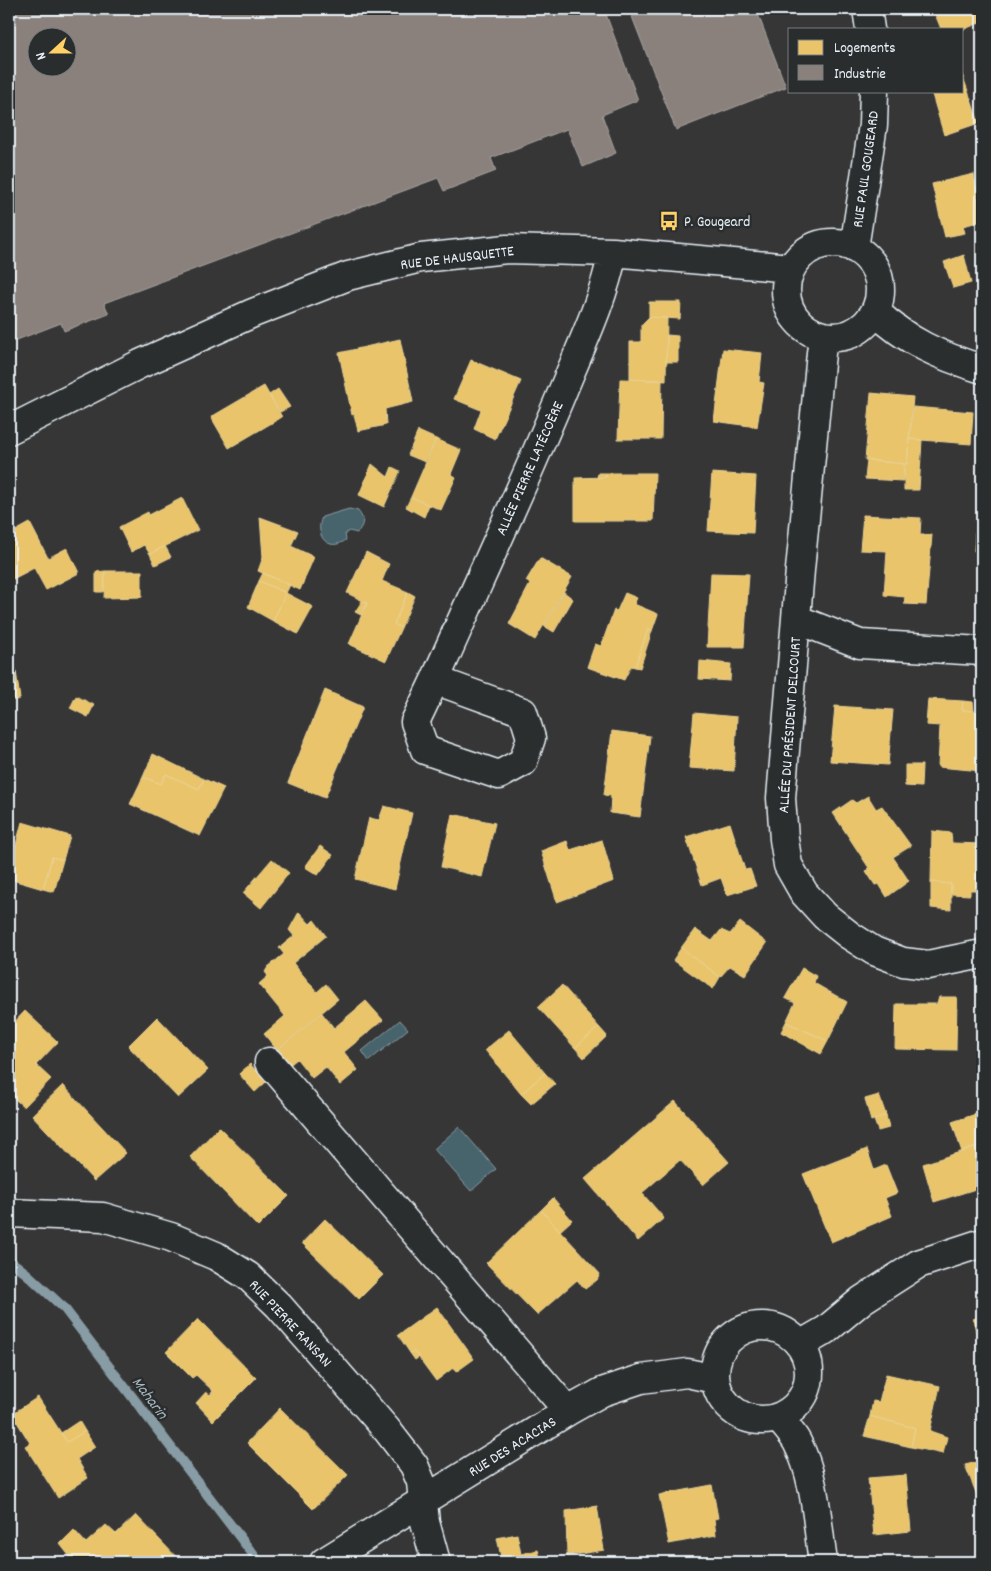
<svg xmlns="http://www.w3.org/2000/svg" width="991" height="1571" viewBox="0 0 991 1571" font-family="Dekko,sans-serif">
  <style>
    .water { fill: #47636c; stroke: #879ca4 }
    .homes { fill: #e9c46a; stroke: #e9d295 }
    .industry { fill: #8a817c; stroke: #a6a3a1; fill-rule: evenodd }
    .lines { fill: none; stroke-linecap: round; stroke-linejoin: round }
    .stream { stroke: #879ca4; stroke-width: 10 }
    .minor-casing { stroke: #e8f1f8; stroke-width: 31 }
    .minor { stroke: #2a2d2e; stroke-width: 28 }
    .labels { text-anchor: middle; stroke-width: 5; stroke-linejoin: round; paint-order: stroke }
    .street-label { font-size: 15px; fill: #e8f1f8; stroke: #2a2d2e }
    .poi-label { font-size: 15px; fill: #e8f1f8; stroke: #2a2d2e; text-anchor: start }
    .water-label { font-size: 16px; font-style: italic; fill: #a8b8c0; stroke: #2a2d2e }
  </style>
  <rect width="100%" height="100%" fill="#373636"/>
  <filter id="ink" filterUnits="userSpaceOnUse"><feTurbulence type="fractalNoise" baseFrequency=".02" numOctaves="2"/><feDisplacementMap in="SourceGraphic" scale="10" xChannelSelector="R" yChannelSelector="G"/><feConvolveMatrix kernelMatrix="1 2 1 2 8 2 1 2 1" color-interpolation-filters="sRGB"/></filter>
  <g filter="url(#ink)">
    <path class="water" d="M349,509L358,511C365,520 364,524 357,533L349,531L345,534L346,540C328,553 314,535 322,517Z
      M400,1020L408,1029L369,1061L362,1051Z
      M459,1127L496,1169L471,1191L434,1149Z"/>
    <path class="homes" d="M933,9H980L982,14V22L962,30V29H941Z
      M962,74L979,123L944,135L931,91H962Z
      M974,174L982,221L963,226L965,233L945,237L932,184Z
      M964,255L971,283L953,288L944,262Z
      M982,276V294L977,278Z
      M649,302H681L680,319L649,317Z
      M649,317L667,318L666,381L630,379V342H641V325Z
      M667,335L678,336V362H666Z
      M400,339L413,402L385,409L386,425L358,431L354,414L352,415L339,353Z
      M723,349L762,353L759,382L764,383L757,427L714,421Z
      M471,360L521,381L495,439L474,429L481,410L454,399Z
      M620,379L662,380L661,439H618Z
      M264,386L282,417L229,448L211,417Z
      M278,389L290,407L280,412L269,395Z
      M871,393L913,397L907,464L865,460Z
      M913,407L973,412L971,444L909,439Z
      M418,431L436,439L425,462L408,455Z
      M436,439L461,450L451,474L456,477L441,510L411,497Z
      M909,439L922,440L919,490H904V464H907Z
      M867,460L904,464L903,481L865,479Z
      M372,464L388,477L392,467L400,471L384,507L359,495Z
      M598,473H606V477L597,478Z
      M606,473H655L653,521H575V478L606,477Z
      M712,473L756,476L753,533L708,531Z
      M411,497L429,505L424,517L406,507Z
      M182,498L198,530L150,554L144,545L131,552L119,527L148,512L149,515Z
      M863,515L921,518L920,535H932L926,605L904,604L905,597L884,595L887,551L860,550Z
      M260,517L298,531L291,546L314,557L300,590L258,571L263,557Z
      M30,523L48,558L67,548L79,573L46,590L34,568L9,581V528L12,533Z
      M975,532L982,533V551H974Z
      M165,546L171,557L155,565L150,554Z
      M366,552L389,564L382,581L408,592L394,624L401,628L386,661L349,644L367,603L347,593Z
      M540,558L572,577L535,640L509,624L530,584L526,581Z
      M105,571H142V597L104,598Z
      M105,571L104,590L103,592H96V572Z
      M263,573L290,585L286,593L259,581Z
      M711,573L749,574L744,647H707Z
      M259,581L286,593L273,621L248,607Z
      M408,592L415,596L401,628L394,624Z
      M564,592L573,599L554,632L544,626Z
      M286,593L313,607L298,634L273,621Z
      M625,593L637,598L634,604L658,614L652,631L648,629L635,667L631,666L624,680L587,667L595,644L601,646L614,610L617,611Z
      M362,601L367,603L361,615L355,612Z
      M648,629L652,631L640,668L635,667Z
      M700,661L731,664L730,681L699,679Z
      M15,664L20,699L9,701V665Z
      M325,690L363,707L325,798L288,783Z
      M76,696L94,705L88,717L70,708Z
      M928,699L963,701L962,710L982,712V771L938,767L940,726L926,725Z
      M963,701L973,702L974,711L962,710Z
      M835,706L893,710L888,765L830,761Z
      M694,713L737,717L734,771L689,768Z
      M612,731L650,736L640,817L610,813L611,796L604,795Z
      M153,754L204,779L199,789L166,774L161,784L143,777Z
      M905,765H922L921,787L905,786Z
      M166,774L199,789L204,779L224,788L200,836L130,804L143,777L161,784Z
      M868,796L876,809L882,806L911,846L893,857L909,881L887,897L879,884L875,885L866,871L869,868L833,813L852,800L856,803Z
      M384,806L412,813L395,889L355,879L369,818L379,820Z
      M452,814L495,823L482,877L441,867Z
      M22,822L70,836L63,860L52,857L43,889L9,879V871Z
      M730,823L745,870L750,869L756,886L727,895L721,878L702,885L686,837Z
      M932,831L951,833L952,843L982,844V890H970V895L951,894V884L931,882Z
      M602,840L614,881L557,902L541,851L567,841L570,850Z
      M320,846L333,855L318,875L305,867Z
      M52,857L63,860L54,892L43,889Z
      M272,859L289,873L261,908L243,893Z
      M931,882L951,884V910L931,908Z
      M299,912L310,924L314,920L326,936L293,963L317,992L326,984L338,999L277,1050L264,1034L285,1016L259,984L268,976L265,972L268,967L284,954L279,948L294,936L289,930Z
      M740,922L767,943L745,975L730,966L720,977L681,948L695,929L712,941L721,930L730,934Z
      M681,948L720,977L713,989L673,960Z
      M802,968L816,976L814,983L847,1002L828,1041L786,1022L795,1003L785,998Z
      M562,985L599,1027L575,1048L538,1007Z
      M939,997H957L956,1050L895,1049L896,1004H937Z
      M366,1001L383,1020L344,1052L358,1070L340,1085L326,1067L312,1078L297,1059L287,1067L275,1052L322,1013L334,1028Z
      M25,1011L58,1042L36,1065L51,1079L24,1107L9,1094V1028Z
      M157,1017L208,1070L178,1098L128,1046Z
      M786,1022L828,1041L821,1054L781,1032Z
      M599,1027L607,1036L584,1058L575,1048Z
      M509,1030L545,1073L521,1094L485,1050Z
      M250,1064L266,1082L255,1092L239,1074Z
      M545,1073L555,1084L531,1104L521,1094Z
      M63,1085L126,1153L94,1181L32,1115Z
      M879,1095L886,1115L871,1121L865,1099Z
      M675,1101L729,1162L703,1185L680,1160L642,1193L664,1218L638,1241L585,1179Z
      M982,1112V1145L962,1152L952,1122Z
      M886,1115L889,1128L878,1131L874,1120Z
      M219,1127L289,1196L258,1227L190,1157Z
      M982,1145V1187L934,1202L923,1164Z
      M867,1149L874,1170L886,1165L897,1193L885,1198L892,1216L831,1242L803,1174Z
      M553,1198L572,1220L560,1231L541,1210Z
      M541,1210L600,1274L597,1280L585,1289L577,1280L537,1315L486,1263Z
      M325,1219L383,1275L359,1299L302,1243Z
      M437,1307L474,1359L456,1372L453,1368L436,1381L414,1351L410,1353L398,1335Z
      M982,1316V1354L973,1319Z
      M198,1319L256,1378L213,1421L196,1403L206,1392L210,1395L213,1391L196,1375L192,1378L166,1352Z
      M414,1351L419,1357L415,1360L410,1353Z
      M886,1374L940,1386L930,1431L947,1437L943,1454L911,1447L915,1428L870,1416L873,1401L879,1402Z
      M38,1397L67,1442L85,1431L95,1447L77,1459L88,1478L58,1498L25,1446L30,1443L12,1414Z
      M280,1408L348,1475L313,1509L247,1443Z
      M870,1416L915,1428L911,1447L864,1436Z
      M79,1421L85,1431L67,1442L61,1433Z
      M982,1461V1494L977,1495L965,1465Z
      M906,1475L911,1531L874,1535L868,1478Z
      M712,1485L718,1518L714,1519L716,1535L669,1544L659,1495Z
      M597,1506L604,1550L567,1556L566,1511Z
      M136,1515L181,1562H126L121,1557L116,1562H74L60,1544L74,1530L86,1543L106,1525L116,1534Z
      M517,1534L521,1554L538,1550L541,1562H502L497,1538Z"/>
    <path class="industry" d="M9,9H604L638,100L602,115L616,153L583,167L567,129L491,158L496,171L444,191L438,178L104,303L109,314L64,331L61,323L9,343ZM38,38H68V68H38Z
      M629,9H756L786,87L676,130Z"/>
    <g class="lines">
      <path class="stream" d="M9,1260L27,1274L64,1308L259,1562"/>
      <defs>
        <path id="minor" d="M867,9L870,29
          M786 290a47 47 0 1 1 94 0a47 47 0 1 1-94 0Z
          M854,248L873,125L874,91
          M875,311C907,342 940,356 982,369
          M824,336L821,353L800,570L781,798L784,839L788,865L804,893L825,916L849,935L874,951L903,962L928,965L982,954
          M9,430L140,364L253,313L348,276L421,258L507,249L613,252L790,268
          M796,619L860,644L982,651
          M435,680L523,712L531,738L523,762L499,775L425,750L415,722L435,680C477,585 521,491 561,395C580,348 603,302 613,252
          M269,1062L568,1411
          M9,1213L103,1217L171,1237L216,1256L248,1276L279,1306L387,1430L414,1465L421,1482L425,1522L436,1562
          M715 1373a47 47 0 1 1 94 0a47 47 0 1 1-94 0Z
          M800,1345L826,1330L862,1300L918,1264L982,1243
          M778,1417C784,1425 792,1433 797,1442C816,1478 817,1523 823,1562
          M324,1562L568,1411L602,1392L641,1379L687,1373L715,1379"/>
      </defs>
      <use href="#minor" class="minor-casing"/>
      <use href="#minor" class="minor"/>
    </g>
  </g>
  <defs>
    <symbol id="bus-bare" viewBox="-9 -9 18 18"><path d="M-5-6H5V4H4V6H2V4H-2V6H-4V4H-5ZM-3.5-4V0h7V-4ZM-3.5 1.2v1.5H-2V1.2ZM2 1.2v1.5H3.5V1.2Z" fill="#ffd166" stroke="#2a2d2e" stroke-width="2.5" paint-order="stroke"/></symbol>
  </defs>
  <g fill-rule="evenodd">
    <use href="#bus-bare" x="655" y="207" width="28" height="28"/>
  </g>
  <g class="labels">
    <g class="street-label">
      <text transform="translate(865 169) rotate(-82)" y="5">RUE PAUL GOUGEARD</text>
      <text transform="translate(457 257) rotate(-7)" y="5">RUE DE HAUSQUETTE</text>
      <text transform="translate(529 468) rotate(-66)" y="5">ALLÉE PIERRE LATÉCOÈRE</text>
      <text transform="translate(789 725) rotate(-86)" y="5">ALLÉE DU PRÉSIDENT DELCOURT</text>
      <text transform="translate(291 1323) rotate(47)" y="5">RUE PIERRE RANSAN</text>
      <text transform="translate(512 1446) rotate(-32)" y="5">RUE DES ACACIAS</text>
    </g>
    <g class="poi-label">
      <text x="684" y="226">P. Gougeard</text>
    </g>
    <g class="water-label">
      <text transform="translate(151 1397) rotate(53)" y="6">Maharin</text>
    </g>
  </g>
  <rect width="991" height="1571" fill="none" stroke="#2a2d2e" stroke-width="30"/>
  <rect x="15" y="15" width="961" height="1541" fill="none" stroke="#e8f1f8" stroke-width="2" filter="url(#ink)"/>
  <rect x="788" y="28" width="175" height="65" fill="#2a2d2e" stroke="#767b7f"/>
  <rect x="798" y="40" width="25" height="15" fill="#e9c46a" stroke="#767b7f"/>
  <text x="834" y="52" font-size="15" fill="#e8f1f8">Logements</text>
  <rect x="798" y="65" width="25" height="15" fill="#8a817c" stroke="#767b7f"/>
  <text x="834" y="78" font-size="15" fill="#e8f1f8">Industrie</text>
  <g transform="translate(52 52) rotate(249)"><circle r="24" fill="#2a2d2e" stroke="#767b7f"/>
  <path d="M0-4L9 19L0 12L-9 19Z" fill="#ffd166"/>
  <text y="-8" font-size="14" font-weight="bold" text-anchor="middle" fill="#e8f1f8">N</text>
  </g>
</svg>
